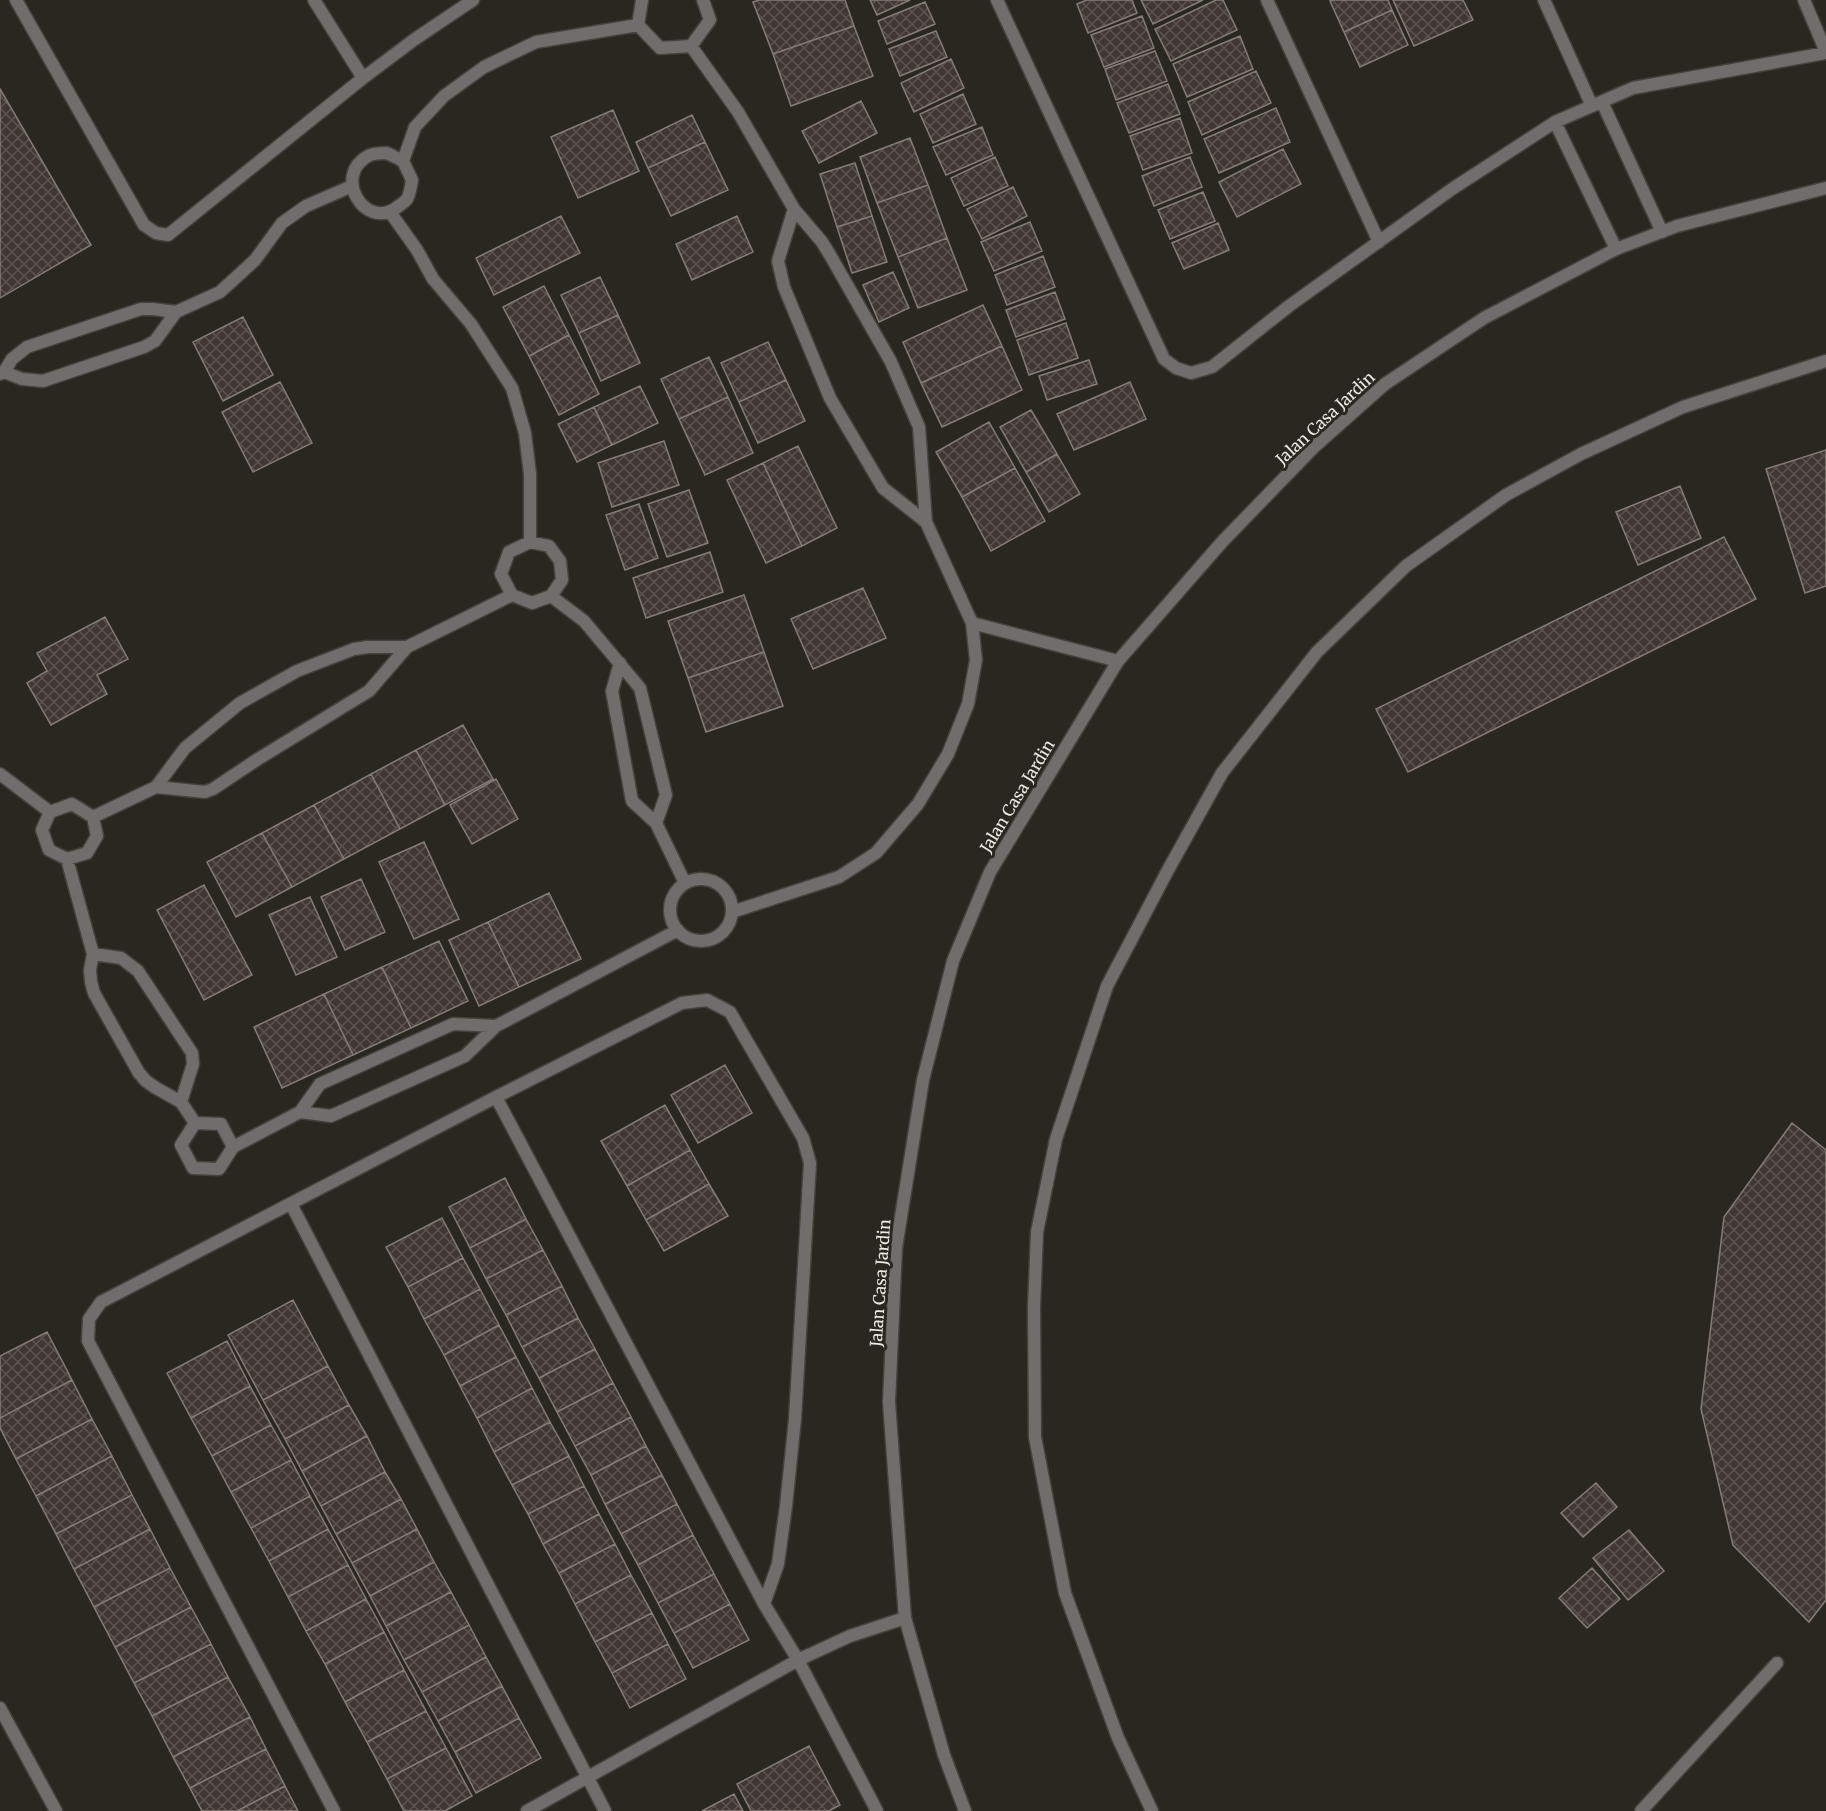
<svg xmlns="http://www.w3.org/2000/svg" width="1826" height="1811" viewBox="0 0 1826 1811" font-family="Merriweather,serif">
  <style>
    .building { fill: url(#building-cross-hatch); stroke: #867c77; stroke-width: 1.5 }
    .lines { fill: none; stroke-linecap: round; stroke-linejoin: round }
    .service-casing { stroke: #44423c; stroke-width: 15 }
    .minor-casing { stroke: #44423c; stroke-width: 15 }
    .tertiary-casing { stroke: #44423c; stroke-width: 15 }
    .service { stroke: #726d6d; stroke-width: 12 }
    .minor { stroke: #726d6d; stroke-width: 12 }
    .tertiary { stroke: #726d6d; stroke-width: 12 }
    .labels { text-anchor: middle; stroke-width: 6; stroke-linejoin: round; paint-order: stroke }
    .street-label { font-size: 16px; fill: #ebeae5; stroke: #292720 }
  </style>
  <defs>
    <pattern id="building-cross-hatch" width="8" height="8" patternUnits="userSpaceOnUse" patternTransform="scale(1.5)"><rect width="8" height="8" fill="#403733"/><path d="M0 0l8 8M0 8l8-8" fill="none" stroke="#5c5450"/></pattern>
  </defs>
  <rect width="100%" height="100%" fill="#292720"/>
  <path class="building" d="M759,0H845L854,26L773,54L753,2Z
    M870,0H910L877,15Z
    M1087,0H1132L1137,13L1088,33L1077,4Z
    M1141,0H1203L1153,24Z
    M1216,0H1223L1237,30L1171,61L1155,29Z
    M1333,0H1388L1392,10L1344,32L1330,1Z
    M1393,0H1463L1473,20L1414,46Z
    M925,2L935,24L887,44L878,21Z
    M1392,10L1408,45L1360,67L1344,32Z
    M1142,16L1154,48L1104,67L1091,35Z
    M854,26L873,76L791,106L773,54Z
    M936,31L947,57L900,76L889,49Z
    M1240,36L1253,69L1187,97L1173,64Z
    M1155,51L1167,81L1116,100L1105,69Z
    M951,59L964,88L914,112L901,83Z
    M1256,71L1271,103L1202,135L1188,102Z
    M1168,84L1180,114L1129,133L1117,103Z
    M0,89L91,245L0,298Z
    M963,94L976,124L933,143L920,114Z
    M861,101L877,133L819,163L802,131Z
    M1276,108L1290,142L1219,173L1204,139Z
    M613,110L639,171L578,198L551,137Z
    M692,115L705,142L648,168L636,142Z
    M1180,118L1192,153L1143,170L1130,136Z
    M982,127L993,155L946,175L933,147Z
    M910,138L928,185L877,203L860,157Z
    M705,142L728,190L671,216L648,168Z
    M1283,149L1301,184L1237,217L1219,182Z
    M995,157L1008,186L964,206L951,178Z
    M1190,157L1202,187L1154,206L1142,176Z
    M855,163L872,216L837,227L820,174Z
    M928,185L947,238L898,257L877,203Z
    M1013,187L1027,216L982,239L967,209Z
    M1203,192L1215,221L1170,239L1158,210Z
    M561,216L580,253L494,295L476,258Z
    M737,216L753,252L692,280L676,244Z
    M872,216L887,262L852,273L837,227Z
    M1030,222L1042,251L994,271L981,242Z
    M1218,223L1229,250L1184,269L1172,243Z
    M947,238L967,290L918,308L898,257Z
    M1043,256L1055,287L1007,305L995,275Z
    M893,272L909,308L879,322L863,285Z
    M600,277L618,315L579,333L561,295Z
    M544,286L569,335L529,356L503,307Z
    M1055,292L1065,319L1016,337L1006,310Z
    M983,305L1002,346L921,383L903,342Z
    M618,315L640,363L601,381L579,333Z
    M243,317L273,375L223,401L193,342Z
    M1066,323L1078,358L1029,375L1017,340Z
    M569,335L599,394L559,415L529,356Z
    M768,342L786,380L739,402L721,363Z
    M1002,346L1022,390L942,427L921,383Z
    M709,357L728,397L679,419L661,379Z
    M1089,360L1097,384L1047,400L1039,376Z
    M786,380L805,421L758,443L739,402Z
    M280,382L312,443L253,472L222,412Z
    M1130,382L1146,419L1074,450L1057,414Z
    M640,386L658,423L612,445L594,407Z
    M728,397L753,453L705,475L679,419Z
    M594,407L612,445L577,462L558,424Z
    M1031,410L1057,454L1026,472L1000,427Z
    M989,422L1015,468L962,497L936,452Z
    M664,441L679,485L612,507L598,463Z
    M798,446L837,528L802,546L763,463Z
    M1826,450V586L1805,593L1766,469Z
    M1057,454L1080,494L1049,512L1026,472Z
    M763,463L802,546L766,563L727,480Z
    M1015,468L1045,521L991,551L962,497Z
    M1680,486L1701,538L1638,565L1616,512Z
    M689,490L708,543L667,557L648,504Z
    M639,504L658,558L625,570L606,515Z
    M1724,537L1756,599L1408,772L1376,709Z
    M710,552L723,592L646,618L633,578Z
    M863,588L886,638L813,669L791,619Z
    M744,595L764,652L688,678L668,621Z
    M105,617L128,659L97,675L107,694L51,725L27,683L47,671L37,653Z
    M764,652L783,706L706,732L688,678Z
    M463,725L493,779L445,805L416,750Z
    M416,750L445,805L400,829L371,774Z
    M371,774L400,829L344,859L314,805Z
    M496,779L518,819L472,844L450,805Z
    M314,805L344,859L292,887L262,833Z
    M262,833L292,887L236,917L207,862Z
    M424,842L459,919L414,939L379,862Z
    M361,879L385,932L345,950L321,897Z
    M204,885L252,975L204,1000L157,910Z
    M549,893L581,959L519,987L488,922Z
    M310,897L337,957L296,975L269,915Z
    M488,922L519,987L479,1006L449,940Z
    M439,941L468,1001L411,1028L382,967Z
    M382,967L411,1028L353,1055L324,994Z
    M324,994L353,1055L282,1088L254,1027Z
    M725,1065L752,1113L698,1143L671,1095Z
    M665,1105L690,1150L627,1186L601,1141Z
    M1792,1123L1826,1150V1600L1809,1622L1733,1545L1701,1409L1724,1217Z
    M690,1150L709,1184L646,1220L627,1186Z
    M505,1178L526,1219L470,1248L449,1207Z
    M709,1184L728,1216L664,1251L646,1220Z
    M442,1218L463,1258L408,1287L386,1247Z
    M526,1219L543,1250L486,1279L470,1248Z
    M543,1250L562,1286L506,1315L486,1279Z
    M463,1258L480,1289L424,1319L408,1287Z
    M562,1286L578,1318L522,1347L506,1315Z
    M480,1289L499,1325L444,1355L424,1319Z
    M293,1300L328,1366L263,1400L228,1335Z
    M578,1318L595,1349L539,1378L522,1347Z
    M499,1325L516,1357L460,1386L444,1355Z
    M47,1332L72,1380L0,1418V1356Z
    M227,1341L250,1386L191,1418L167,1373Z
    M595,1349L613,1383L557,1412L539,1378Z
    M516,1357L532,1388L477,1418L460,1386Z
    M328,1366L349,1405L285,1439L263,1400Z
    M72,1380L92,1419L16,1459L0,1428V1418Z
    M613,1383L631,1417L575,1446L557,1412Z
    M250,1386L271,1425L212,1456L191,1418Z
    M532,1388L550,1422L494,1452L477,1418Z
    M349,1405L367,1436L302,1471L285,1439Z
    M631,1417L646,1446L591,1475L575,1446Z
    M92,1419L112,1456L36,1496L16,1459Z
    M550,1422L569,1456L512,1485L494,1452Z
    M271,1425L291,1460L231,1492L212,1456Z
    M367,1436L385,1472L321,1506L302,1471Z
    M646,1446L662,1475L605,1504L591,1475Z
    M112,1456L132,1495L56,1534L36,1496Z
    M569,1456L584,1486L528,1514L512,1485Z
    M291,1460L310,1496L251,1528L231,1492Z
    M385,1472L401,1499L336,1534L321,1506Z
    M662,1475L677,1504L621,1534L605,1504Z
    M1596,1483L1617,1507L1583,1537L1561,1513Z
    M584,1486L599,1514L543,1544L528,1514Z
    M132,1495L150,1529L74,1569L56,1534Z
    M310,1496L328,1529L269,1561L251,1528Z
    M401,1499L417,1529L352,1563L336,1534Z
    M677,1504L693,1535L638,1565L621,1534Z
    M599,1514L615,1544L559,1573L543,1544Z
    M150,1529L170,1568L94,1607L74,1569Z
    M328,1529L348,1565L288,1597L269,1561Z
    M417,1529L434,1562L370,1596L352,1563Z
    M1629,1530L1664,1571L1628,1600L1593,1558Z
    M693,1535L714,1574L658,1603L638,1565Z
    M615,1544L631,1575L575,1604L559,1573Z
    M434,1562L451,1592L386,1626L370,1596Z
    M348,1565L366,1599L306,1631L288,1597Z
    M170,1568L191,1607L115,1647L94,1607Z
    M1592,1568L1620,1599L1587,1628L1559,1598Z
    M714,1574L730,1604L674,1633L658,1603Z
    M631,1575L652,1613L595,1642L575,1604Z
    M451,1592L469,1625L404,1660L386,1626Z
    M366,1599L384,1632L325,1664L306,1631Z
    M730,1604L749,1640L693,1668L674,1633Z
    M191,1607L211,1644L134,1683L115,1647Z
    M652,1613L668,1644L612,1673L595,1642Z
    M469,1625L486,1657L422,1692L404,1660Z
    M384,1632L404,1670L345,1702L325,1664Z
    M211,1644L228,1677L152,1716L134,1683Z
    M668,1644L686,1679L630,1708L612,1673Z
    M486,1657L502,1686L438,1721L422,1692Z
    M404,1670L426,1711L367,1742L345,1702Z
    M228,1677L250,1717L173,1757L152,1716Z
    M502,1686L519,1718L455,1752L438,1721Z
    M426,1711L446,1748L387,1779L367,1742Z
    M250,1717L266,1749L190,1788L173,1757Z
    M519,1718L541,1758L476,1793L455,1752Z
    M809,1746L840,1805L829,1811H751L737,1784Z
    M446,1748L472,1796L445,1811H404L387,1779Z
    M266,1749L285,1786L237,1811H202L190,1788Z
    M285,1786L298,1811H237Z
    M734,1794L743,1811H702Z"/>
  <g class="lines">
    <defs>
      <path id="service" d="M16,0L144,225L156,233L168,235L363,78L415,39L473,0
        M314,0L363,78
        M1152,1811L1118,1738L1065,1593L1035,1437L1034,1308L1037,1232L1056,1139L1107,986L1168,870L1222,773L1317,652L1406,566L1506,495L1581,454L1683,407L1826,361
        M1641,1811L1777,1663"/>
      <path id="minor" d="M642,0L638,25L660,48L691,46L710,20L703,0
        M997,0L1164,359L1176,368L1191,373L1212,367L1289,306L1452,189L1555,122L1633,88L1826,53
        M1267,0L1379,242
        M1544,0L1592,106
        M1804,0L1826,52
        M691,46L738,112L794,209L822,242L830,255L891,362L919,427L926,522L972,623L976,660L968,704L948,754L918,804L876,853L839,877L732,912
        M1602,102L1662,232
        M1555,122L1616,249
        M387,153L403,161L412,180C411,186 410,194 407,199C405,202 400,205 396,208C365,230 332,176 368,156C373,153 381,153 387,153Z
        M403,161L415,127L444,96L484,67L536,42L638,25
        M794,209L778,261L784,287L830,398L883,488L926,522
        M390,212L417,250L433,279L471,324L512,388L525,433L530,474V542
        M4,372L22,379L43,381L144,347L155,341L176,312L220,292L255,260L282,223L306,206L352,186
        M0,374L4,372L12,359L27,347L141,309H153L176,312
        M530,542L549,546L560,561L562,580L551,596L532,603L512,595L501,574L509,552Z
        M551,596L584,621L640,688L666,795L656,823
        M972,623L1118,661
        M620,663L612,691L632,801L656,823L685,883
        M0,774L50,812
        M156,787L205,792L213,789L258,759L369,691L407,647
        M72,804L93,817L97,836L87,853L67,859L49,850L42,830L50,812Z
        M93,817L156,787L185,748L240,703L297,671L354,649L368,647H407L512,595
        M67,859L93,954L90,970L91,982L94,993L139,1073L146,1081L156,1088L181,1102L195,1123
        M670 910a31 31 0 1 1 62 0a31 31 0 1 1-62 0Z
        M93,954L121,958L138,971L192,1053L193,1064L181,1102
        M496,1097L764,1604L798,1660L877,1811
        M300,1112L331,1116L465,1056L496,1026L678,930
        M195,1123L221,1124L233,1147L219,1169L193,1168L181,1145Z
        M233,1147L300,1112L320,1084L453,1024L496,1026
        M291,1204L605,1811
        M0,1708L56,1811
        M334,1811L88,1341L89,1319L101,1302L496,1097L682,1003L707,1000L730,1012L803,1138L810,1163L795,1419L786,1506L778,1564L764,1604
        M527,1811L798,1660L850,1636L905,1618"/>
      <path id="tertiary" d="M965,1811L944,1755L905,1618L889,1402L896,1248L923,1080L953,961L990,872L1118,661L1222,542L1313,448L1385,384L1484,318L1616,249L1677,226L1826,188"/>
    </defs>
    <use href="#service" class="service-casing"/>
    <use href="#minor" class="minor-casing"/>
    <use href="#tertiary" class="tertiary-casing"/>
    <use href="#service" class="service"/>
    <use href="#minor" class="minor"/>
    <use href="#tertiary" class="tertiary"/>
  </g>
  <g class="labels">
    <g class="street-label">
      <text transform="translate(1325 418) rotate(-43)" y="6">Jalan Casa Jardin</text>
      <text transform="translate(1017 796) rotate(-59)" y="6">Jalan Casa Jardin</text>
      <text transform="translate(880 1283) rotate(-86)" y="6">Jalan Casa Jardin</text>
    </g>
  </g>
</svg>
